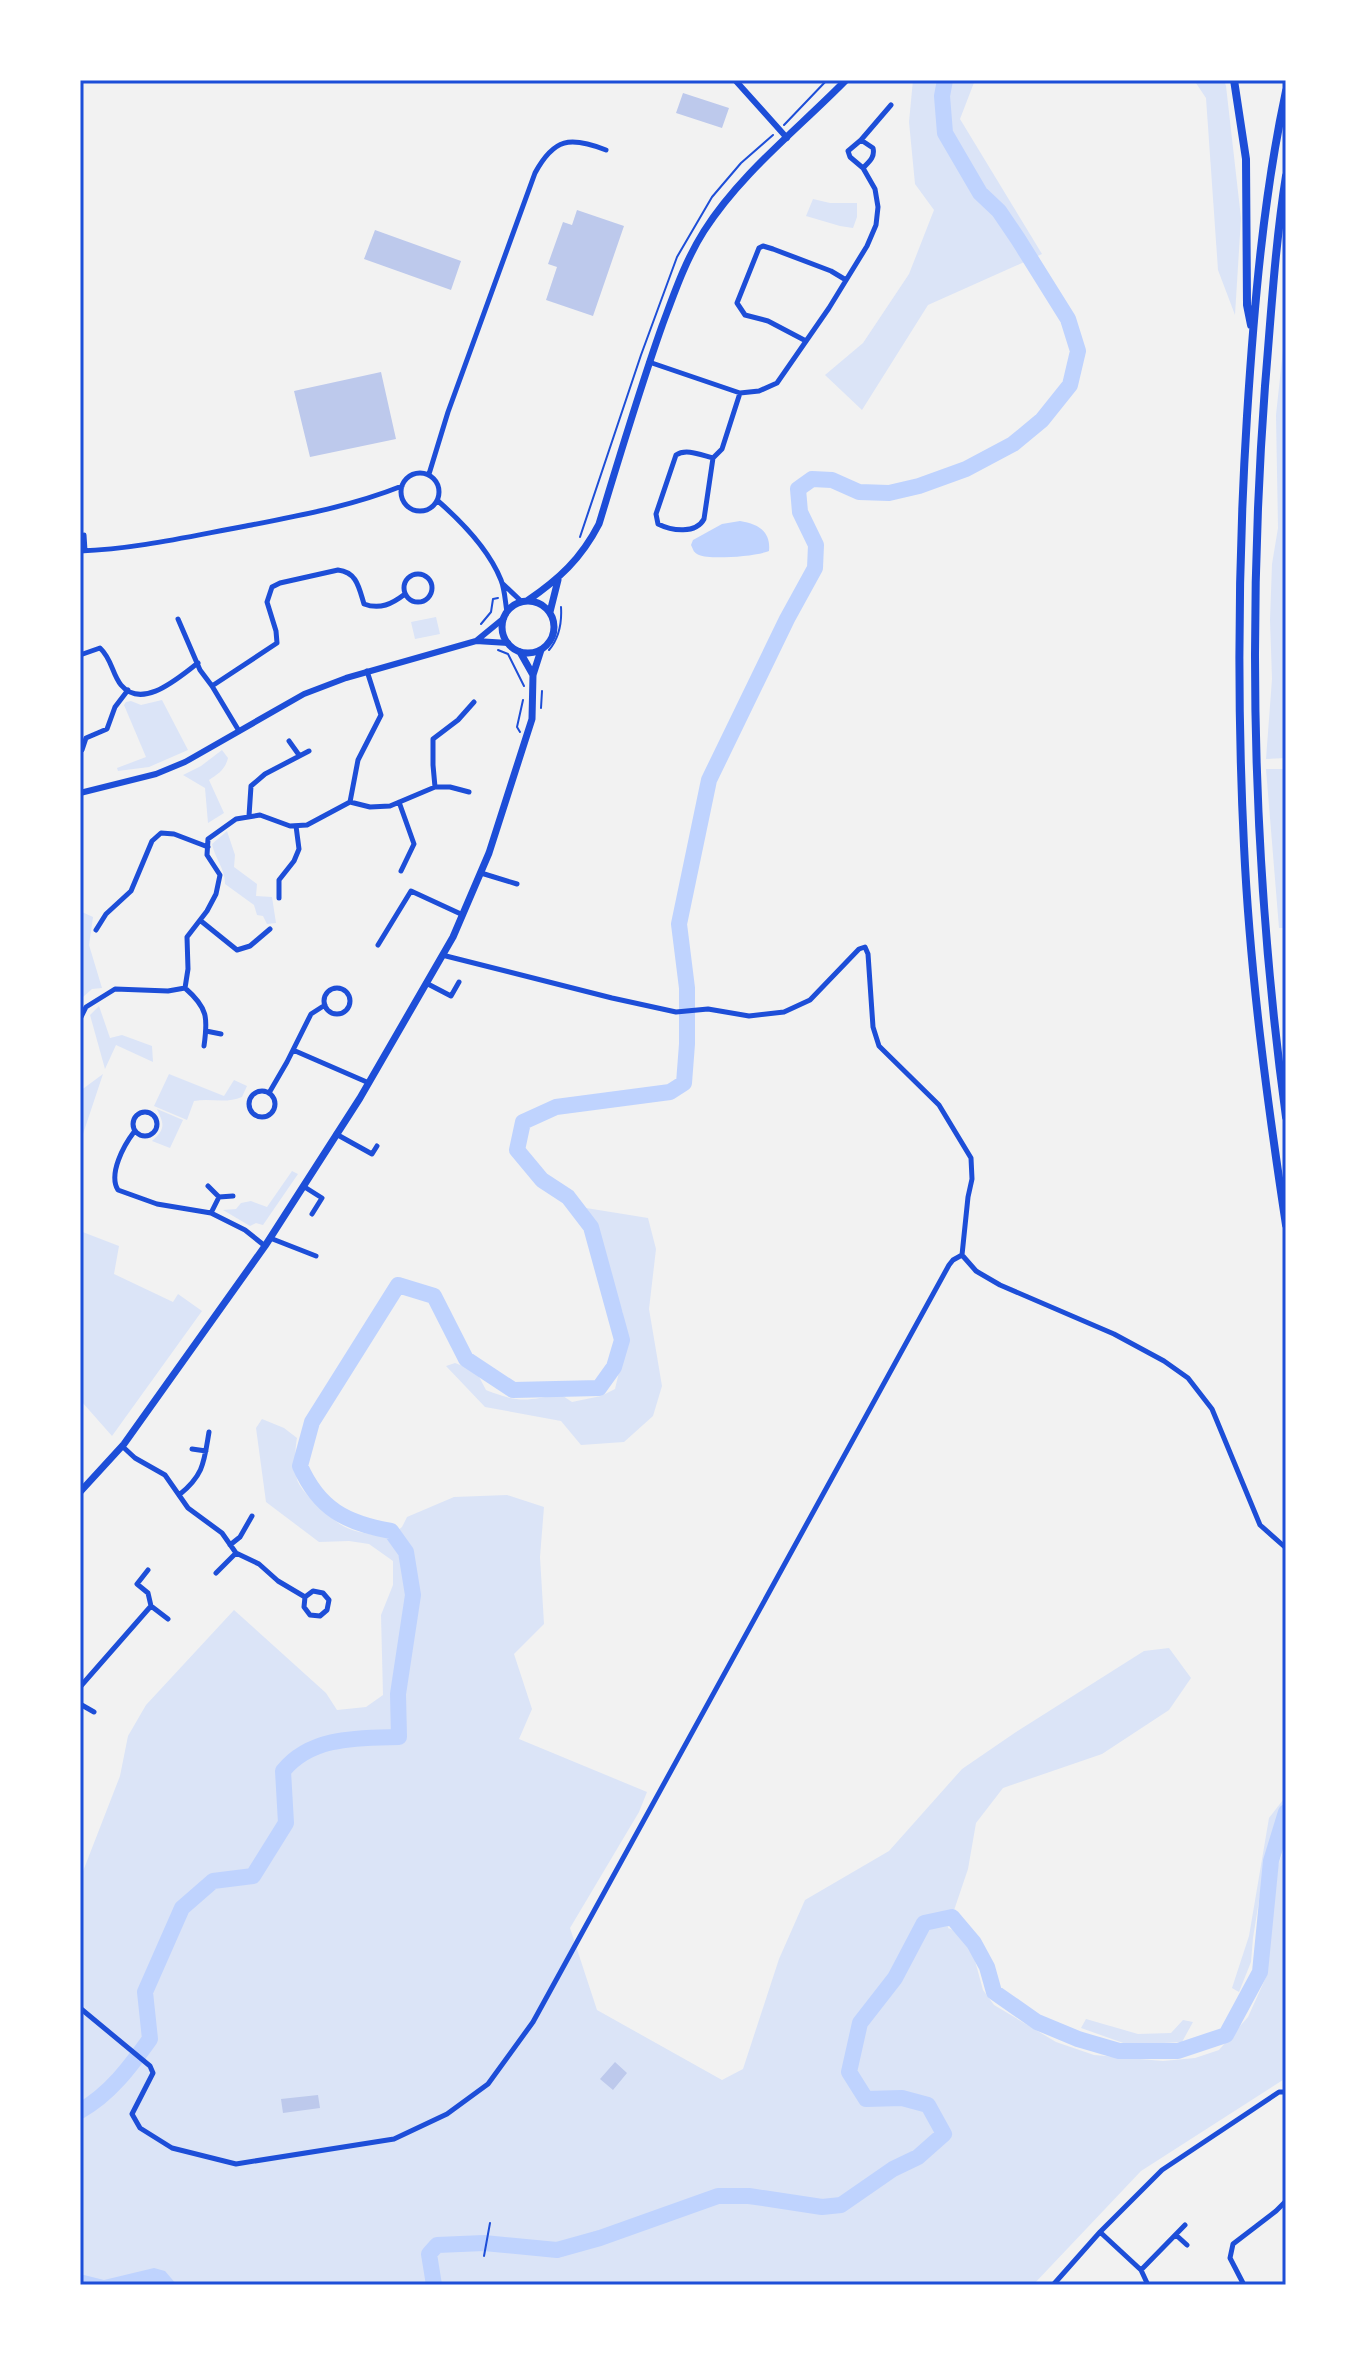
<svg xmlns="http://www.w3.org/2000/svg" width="1366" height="2365" viewBox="0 0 1366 2365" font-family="'Fira Sans Condensed',sans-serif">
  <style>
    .green { fill: #dbe4f7 }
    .water { fill: #bfd3fe }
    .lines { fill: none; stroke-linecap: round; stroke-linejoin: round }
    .river { stroke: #bfd3fe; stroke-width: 16 }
    .building { fill: #bdc9ec }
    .path { stroke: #1d4ed8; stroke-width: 2 }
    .minor { stroke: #1d4ed8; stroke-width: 5 }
    .tertiary { stroke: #1d4ed8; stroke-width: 6 }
    .secondary { stroke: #1d4ed8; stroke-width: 7 }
    .trunk { stroke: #1d4ed8; stroke-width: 8 }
    .neatline { fill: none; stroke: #1d4ed8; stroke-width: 3 }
  </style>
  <rect width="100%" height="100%" fill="#f2f2f2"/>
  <path class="green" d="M913,80H975L960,119L1042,254L928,305L862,410L825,375L863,343L909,274L934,210L915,184L909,122Z
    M1194,80H1224L1226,86L1241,218L1235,315L1218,270L1206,98Z
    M813,199L830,203H857V217L853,228L840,226L806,216Z
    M1286,322V758L1266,759L1272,679L1270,620L1272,564L1278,528L1276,415Z
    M436,617L440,634L415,639L411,622Z
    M162,700L188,750L149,767L118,771L117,768L146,757L124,705L126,702L131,701L141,705Z
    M222,750L228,758C225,770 218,774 209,780L224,813L208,823L205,788L183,775L201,766Z
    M1266,769H1285L1286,928H1279Z
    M227,831L235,855L234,867L257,884L256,896L272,897L276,923L267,924L263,916L257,915L254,905L225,884C225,868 215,859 212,844Z
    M80,907L83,909L82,912L93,917L89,945L102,988L92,989L83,997L80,985Z
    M99,1006L110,1038L122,1035L152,1046L153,1062L116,1045L105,1069L90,1015Z
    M103,1074L80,1143V1091Z
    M169,1074L224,1096L234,1080L247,1086L242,1097C226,1104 211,1098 194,1101L187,1120L154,1106Z
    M157,1109L183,1120L170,1148L152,1141C167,1128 163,1123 157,1109Z
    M292,1171L298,1174L263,1225L256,1223L250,1226L223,1210L236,1209L241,1203L251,1201L267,1207Z
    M586,1208L648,1218L656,1249L649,1309L662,1386L653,1416L624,1442L581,1445L561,1421L485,1407L446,1366L455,1363L476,1371L486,1390C519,1403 526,1401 560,1394L572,1402L601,1396L615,1389L625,1347L623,1313L608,1273L600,1232Z
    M80,1231L119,1246L114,1274L173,1302L178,1294L202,1311L112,1436L82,1402V1395L80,1394Z
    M262,1419L284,1428L297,1438C295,1448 294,1473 298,1482C303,1494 333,1521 345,1527C354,1532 376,1535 388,1538L402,1527L407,1517L454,1497L507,1495L544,1507L540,1557L544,1624L514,1654L532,1709L519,1739L647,1792L639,1812L570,1928L597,2010L722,2080L743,2069L779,1959L805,1900L889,1851L962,1769L1016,1732L1144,1651L1169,1648L1191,1678L1169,1710L1102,1754L1003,1788L976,1823L968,1869L948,1928L958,1932L974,1957L983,1990L994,2005L1056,2042L1094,2055L1163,2061L1195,2058L1219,2050L1248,2017L1267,1975L1274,1877L1286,1843V2078L1141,2171L1033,2285H80V1879L120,1776L128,1736L146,1705L234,1610L326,1693L337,1710L366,1707L383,1695L381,1615L393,1585V1561L369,1544L349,1541L319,1542L266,1502L256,1428Z
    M1286,1796V1804L1278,1814L1266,1857L1253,1938L1251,1962L1239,1992L1232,1988L1249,1936L1269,1818Z
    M1086,2019L1138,2034L1171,2033L1183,2020L1193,2022L1182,2042L1129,2045L1081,2028Z"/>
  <path class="water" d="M740,521C758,524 771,531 769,551C758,556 710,560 699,555C693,552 694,551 691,545L693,540L722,524Z
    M154,2268L165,2271L177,2285H80V2274L104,2280Z"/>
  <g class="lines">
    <path class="river" d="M80,2111C110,2094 130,2067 150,2039L145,1992L182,1908L213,1881L253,1876L286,1823L283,1771C311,1736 359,1738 399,1737L398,1694L413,1595L406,1552L391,1531C346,1523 319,1509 300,1466L312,1422L398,1285L434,1296L466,1359L513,1390L599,1388L614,1367L622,1340L591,1227L568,1197L542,1180L517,1150L523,1122L556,1107L670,1092L684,1083L687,1044V988L679,924L709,780L787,619L815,568L816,545L800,512L798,489L812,479L832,480L859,492L889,493L919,486L966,469L1013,444L1042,420L1070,385L1078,351L1068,319L1018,239L999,211L980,193L945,133L942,96L945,80
      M434,2285L429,2254L437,2245L484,2243L557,2250L600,2238L718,2196H749L822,2207L841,2205L893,2169L918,2157L944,2134L928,2105L902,2098L866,2099L849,2072L860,2023L895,1978L924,1923L952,1917L974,1943L987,1967L994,1992L1037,2022L1078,2039L1119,2051H1178L1226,2035L1260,1972L1271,1861L1286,1812"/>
  </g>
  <path class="building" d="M683,93L729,108L722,128L676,113Z
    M577,210L624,226L593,316L546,300L557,267L548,264L563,222L572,225Z
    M375,230L461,261L451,290L364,259Z
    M381,372L396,439L310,457L294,391Z
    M615,2062L627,2073L613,2090L600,2079Z
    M318,2095L320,2108L283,2113L281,2099Z"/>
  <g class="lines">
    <path class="path" d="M784,125L827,80
      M580,537L641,355L677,257L712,197L741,163L773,135
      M481,624L491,612L493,599L498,598
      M498,650L508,654L524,686
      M549,650C559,638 562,623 561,607
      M541,708L542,691
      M520,732L517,727L523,700
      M484,2256L490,2223"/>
    <path class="minor" d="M861,140L891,105
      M806,341L768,321L745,315L737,303L759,248L763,246L773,249L831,271L846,280
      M649,362L740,393L759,391L777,383L829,308L867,246L876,225L878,207L875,189L863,168L850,157L848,151L861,140L873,148C875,157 870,161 863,168
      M713,458C701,455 686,448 676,455L656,514L658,524C672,531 696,534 704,519L713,458L722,449L740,393
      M401 492a19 19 0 1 1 38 0a19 19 0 1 1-38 0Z
      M429,474L448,412L535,173C554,138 570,136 606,150
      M438,501C462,522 489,550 501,580C505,590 505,601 507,612
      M84,535L85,551
      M80,551C136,549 191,536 246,526C298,516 352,506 402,486
      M404 588a14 14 0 1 1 28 0a14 14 0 1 1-28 0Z
      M503,584L522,602
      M178,619L200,670L212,686L239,731
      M80,655L100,648C112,659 112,674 121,685C143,711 180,676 198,663
      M212,686L277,643L276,631L267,602L272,587L280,583L338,570C357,572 359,588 364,604C380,610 392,604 405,594
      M289,741L299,755
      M82,750L86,738L107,729L115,707L128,690
      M435,787L433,765V739L458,720L474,702
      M350,802L370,807L390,806L435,787H450L469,792
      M399,802L414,844L401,871
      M249,816L251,786L265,774L309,751
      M481,873L517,884
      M279,898V880L294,861L299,849L296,826
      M201,921L237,950L250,946L270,929
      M96,930L106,914L131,891L152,841L161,833L174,834L208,847
      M378,945L411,891L463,915
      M442,955L612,998L676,1012L708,1009L749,1016L784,1012L810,1000L859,949L865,947L868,954L873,1027L879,1046L939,1105L971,1158L972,1179L968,1197L962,1255
      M426,983L451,996L459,982
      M324 1001a13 13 0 1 1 26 0a13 13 0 1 1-26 0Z
      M185,988C208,1008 208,1018 204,1046
      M80,1019L86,1007L115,989L168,991L185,988L188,969L187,937L207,911L216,894L220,875L207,855L208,839L236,819L260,815L290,826L307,825L350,802L358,760L381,715L367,671
      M206,1031L221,1034
      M293,1050L369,1083
      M249 1104a13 13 0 1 1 26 0a13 13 0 1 1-26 0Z
      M269,1093L287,1062L311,1014L325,1005
      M133 1124a12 12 0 1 1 24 0a12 12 0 1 1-24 0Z
      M134,1132C124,1145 108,1174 118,1190L157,1204L211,1213L245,1230L265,1246
      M336,1134L372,1154L377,1146
      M208,1186L219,1197L211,1213
      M303,1186L322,1198L312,1214
      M219,1197L233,1196
      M270,1238L316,1256
      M962,1255L976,1271L1000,1285L1114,1334L1164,1361L1188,1378L1212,1409L1260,1525L1286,1548
      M122,1446L135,1458L165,1475L188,1508L222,1533L236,1553L259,1564L278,1581L305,1597L304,1607L310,1615L320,1616L327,1610L329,1600L323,1593L313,1591L305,1597
      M192,1449L206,1451
      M179,1495C204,1475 204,1462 209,1432
      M230,1545L240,1537L252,1516
      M148,1570L137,1584L148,1593L151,1606
      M216,1573L236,1553
      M80,1687L151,1606L168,1619
      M80,1704L94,1712
      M80,2008L150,2066L153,2073L132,2114L140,2128L172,2148L236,2164L394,2139L447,2114L488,2084L533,2022L949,1265L953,1260L962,1255
      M1100,2232L1141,2270L1148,2285
      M1176,2235L1187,2245
      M1141,2270L1185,2225
      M1053,2285L1100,2232L1162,2170L1279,2092H1286
      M1244,2285L1230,2258L1233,2244L1276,2211L1286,2201"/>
    <path class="tertiary" d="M735,80L787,138
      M476,641L504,618
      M80,793L156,774L185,762L304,694L346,678L476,641L508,643"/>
    <path class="secondary" d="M527,601C559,579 581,559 599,524C619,458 639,391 662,326C674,294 685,261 704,231C741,173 798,129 846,80
      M502 627a26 26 0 1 1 52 0a26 26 0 1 1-52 0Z
      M550,612L558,580
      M520,652L533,675
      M80,1492L124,1444L265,1246L360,1098L453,937L489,853L532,719L533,675L541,650"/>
    <path class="trunk" d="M1234,80L1246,159L1247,305L1251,325
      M1286,91C1263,198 1254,307 1247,416C1238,559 1237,703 1244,846C1250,973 1267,1100 1286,1225
      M1286,176C1275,245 1271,316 1265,386C1247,630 1253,875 1286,1117"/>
  </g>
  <rect width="1366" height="2365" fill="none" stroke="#ffffff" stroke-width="164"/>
  <rect x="82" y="82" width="1202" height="2201" class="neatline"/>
</svg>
